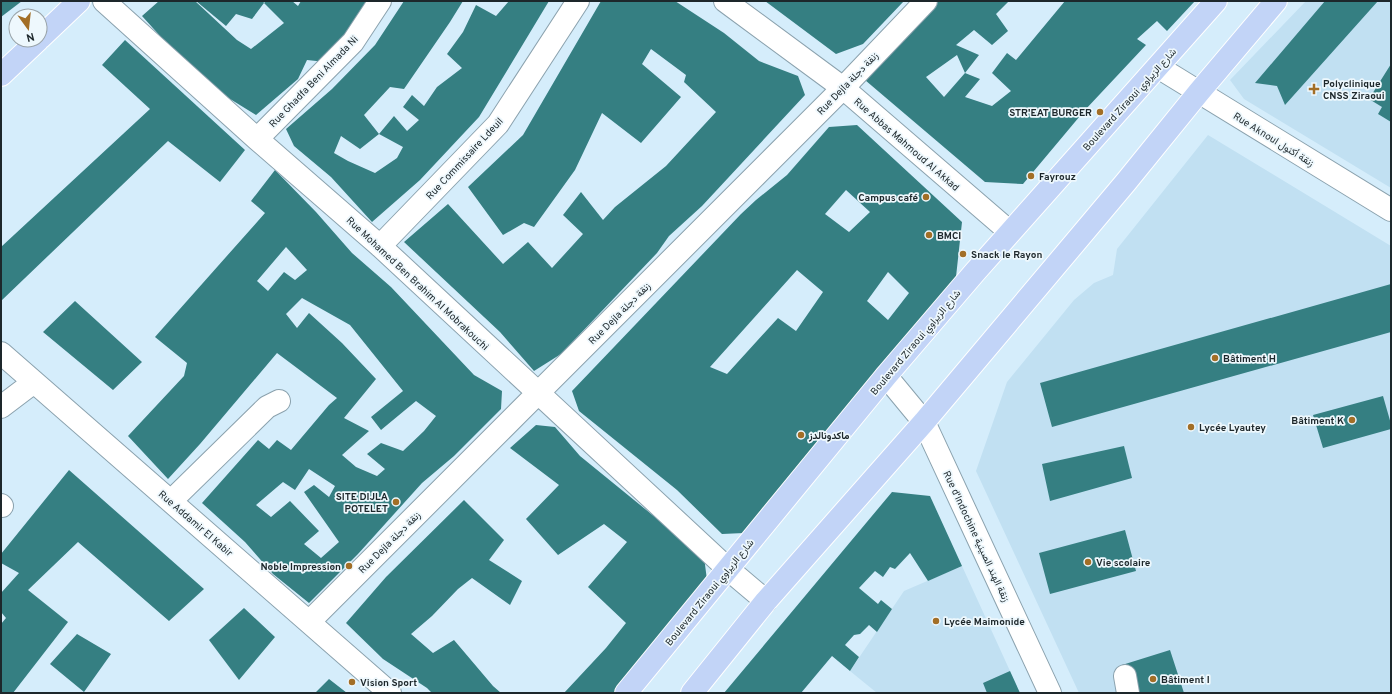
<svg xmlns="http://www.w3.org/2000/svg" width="1392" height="694" viewBox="0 0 1392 694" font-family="Overpass,Vazirmatn,sans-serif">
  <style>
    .built { fill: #c1e0f2 }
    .building { fill: #357f82; fill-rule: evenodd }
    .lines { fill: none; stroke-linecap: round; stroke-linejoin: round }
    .minor-casing { stroke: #8ba2ae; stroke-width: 24 }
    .major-casing { stroke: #fff; stroke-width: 24 }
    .minor { stroke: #fff; stroke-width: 22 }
    .major { stroke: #c2d4f7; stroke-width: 22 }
    .poi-dot { fill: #a26e26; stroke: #eef8fd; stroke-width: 1.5 }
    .labels { text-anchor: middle; stroke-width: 3.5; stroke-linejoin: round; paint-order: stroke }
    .street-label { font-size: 10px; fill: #1d272b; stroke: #eef8fd }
    .poi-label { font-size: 10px; font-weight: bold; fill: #1d272b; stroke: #eef8fd; text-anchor: start }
  </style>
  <rect width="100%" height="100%" fill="#d5edfb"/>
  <path class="built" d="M1306,1H1391V188L1244,99L1230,80Z
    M1208,135L1391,246V693H1079L976,471L1007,382L1074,300L1094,283L1113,275L1117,249Z
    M962,566L1020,693H877L850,671L904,591Z"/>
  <path class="building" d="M1,1H22L1,17Z
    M159,1H195L237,40L251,49L284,23L264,3L266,1H292L298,6L301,1H366L347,38L326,62L307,60L298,79L256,115L201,81L142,16Z
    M196,1H263L264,3L252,19L236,14L226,26Z
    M404,1H463L450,22L404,89L390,87L364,115L379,134L360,149L341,136L334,153L348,161L375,173L397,158L403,147L379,134L394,116L407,131L419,120L403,107L412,95L424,106L437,87L462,68L447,54L463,32L476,5L496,16L509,1H549L479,117L420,180L372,222L331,177L294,146L286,129L332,89L375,45Z
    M601,1H675L724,33L759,61L798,76L805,95L702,206L669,236L657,253L561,354L534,371L500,332L404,242L448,204L503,264L528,242L552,268L583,234L563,215L581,192L603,220L615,207L666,166L716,112L684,82L686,75L651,49L642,64L681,97L641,143L602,113L575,170L534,227L524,223L503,235L468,187L523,135Z
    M765,1H904L863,44L836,54Z
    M938,1H1009L996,14L1008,31L992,45L974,30L956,45L979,55L965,73L957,55L926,77L944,97L965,73L980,79L965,97L992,106L1011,91L992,73L1007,53L1016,60L1065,1H1096L1098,2L1100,1H1195L1167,31L1157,21L1137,39L1146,45L1085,110L1023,184L985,182L865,80Z
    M1325,1H1378L1285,105L1277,86L1255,83Z
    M125,40L245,150L220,182L168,141L1,301V247L150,109L102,65Z
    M1391,64V122L1378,114L1382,107L1369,99Z
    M857,125L962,222L955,286L744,533L722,534L677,490L579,411L572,391L741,214L756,200L787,175L829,127ZM846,190L870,212L849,232L825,214ZM797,270L823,292L796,331L778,318L727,374L710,367ZM888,272L909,293L888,320L867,301Z
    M275,170L316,212L352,253L391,287L474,375L502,391L501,409L454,456L422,483L358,554L309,603L273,574L245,542L202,503L258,440L269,449L277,440L291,450L329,405L337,398L277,353L200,444L168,479L128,436L184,376L187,363L155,337L265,213L251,201ZM286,247L307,270L295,280L284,272L268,291L257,281ZM302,298L350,325L403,391L371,417L381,430L416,401L436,416L424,431L403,451L381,443L367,454L385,469L377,476L356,467L342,455L369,431L344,418L376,379L342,343L309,313L297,328L286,314ZM309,469L335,486L329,497L314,485L304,492L339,542L321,558L304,544L319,531L290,501L271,517L256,505L283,482L295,490Z
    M1391,284V332L1052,427L1040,383Z
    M75,301L142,362L113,390L43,332Z
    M1383,396L1391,424V429L1323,448L1313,415Z
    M536,425L555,427L580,456L704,557L707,580L619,693H564L606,648L626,623L588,587L627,542L604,524L558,555L526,519L559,485L510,448Z
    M1124,446L1132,478L1050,501L1042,464Z
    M69,470L204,589L169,621L78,542L28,590L68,622L13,693H1V624L6,618L1,612V593L19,573L1,563V554Z
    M892,492L930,496L962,566L928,581L910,553L895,569L890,567L883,577L875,571L859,588L878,604L881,600L892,609L877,632L869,625L860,634L854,635L845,645L859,657L850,671L832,656L801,693H724Z
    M464,500L504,540L489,560L522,581L510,605L472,578L458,589L432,616L411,634L433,653L454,640L493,686L501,693H432L427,688L383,659L346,623L386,577Z
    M1125,530L1136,571L1050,594L1039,553Z
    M244,608L275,637L239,680L209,640Z
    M77,634L111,654L84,692L50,664Z
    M1170,650L1184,693H1131L1122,665Z
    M1010,671L1020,693H987L983,683Z
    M329,679L347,693H315Z"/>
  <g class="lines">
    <defs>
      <path id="minor" d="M104,1L257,139L380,246L728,569L766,601
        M725,1L843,88L1010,232
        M1158,67L1391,210
        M257,139L353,42L380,1
        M380,246L498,124L578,1
        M1,353L390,693
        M886,376L924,422L1050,693
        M1,407L34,382
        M171,501L267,407L279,401
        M1,505L2,506
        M309,622L843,88L926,1
        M1125,676L1128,693"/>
      <path id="major" d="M40,38L79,1
        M1,75L38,40
        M626,693L886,376L975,272L1216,1
        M692,693L766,601L924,422L1126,182L1199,92L1276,1"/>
    </defs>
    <use href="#minor" class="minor-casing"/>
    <use href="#major" class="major-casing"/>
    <use href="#minor" class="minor"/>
    <use href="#major" class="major"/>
  </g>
  <g class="poi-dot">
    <path d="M1312 83h4v4h4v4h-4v4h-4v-4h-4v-4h4z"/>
    <circle cx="1100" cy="112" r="4"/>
    <circle cx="1031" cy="176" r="4"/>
    <circle cx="926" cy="197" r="4"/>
    <circle cx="929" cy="235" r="4"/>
    <circle cx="963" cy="254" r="4"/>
    <circle cx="1215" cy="358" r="4"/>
    <circle cx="1352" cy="420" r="4"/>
    <circle cx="1191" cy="427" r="4"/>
    <circle cx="801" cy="435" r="4"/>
    <circle cx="396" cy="502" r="4"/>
    <circle cx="1088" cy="562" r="4"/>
    <circle cx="349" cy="566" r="4"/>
    <circle cx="936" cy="621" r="4"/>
    <circle cx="1153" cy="679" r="4"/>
    <circle cx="352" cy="682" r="4"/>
  </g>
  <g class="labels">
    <g class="street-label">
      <text transform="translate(313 81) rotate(-46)" y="4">Rue Ghadfa Beni Almada Ni</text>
      <text transform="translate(847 83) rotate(-46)" y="4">Rue Dejla زنقة دجلة</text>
      <text transform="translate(1129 99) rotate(-48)" y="4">Boulevard Ziraoui شارع الزيراوي</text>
      <text transform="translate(1274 139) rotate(32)" y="4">Rue Aknoul زنقة أكنول</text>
      <text transform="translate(907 144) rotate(41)" y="4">Rue Abbas Mahmoud Al Akkad</text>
      <text transform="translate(464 158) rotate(-47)" y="4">Rue Commissaire Ldeuil</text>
      <text transform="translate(418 283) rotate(43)" y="4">Rue Mohamed Ben Brahim Al Mobrakouchi</text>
      <text transform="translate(619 313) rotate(-45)" y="4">Rue Dejla زنقة دجلة</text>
      <text transform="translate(915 342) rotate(-50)" y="4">Boulevard Ziraoui شارع الزيراوي</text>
      <text transform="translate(196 523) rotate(41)" y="4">Rue Addamir El Kabir</text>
      <text transform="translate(977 536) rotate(65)" y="4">Rue d'Indochine زنقة الهند الصينية</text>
      <text transform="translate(389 542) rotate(-45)" y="4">Rue Dejla زنقة دجلة</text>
      <text transform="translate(709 592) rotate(-51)" y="4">Boulevard Ziraoui شارع الزيراوي</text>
    </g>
    <g class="poi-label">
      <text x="1323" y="87">Polyclinique<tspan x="1323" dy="12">CNSS Ziraoui</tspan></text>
      <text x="1092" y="116" text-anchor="end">STR'EAT BURGER</text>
      <text x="1039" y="180">Fayrouz</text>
      <text x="918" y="201" text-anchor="end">Campus café</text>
      <text x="937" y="239">BMCI</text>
      <text x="971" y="258">Snack le Rayon</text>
      <text x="1223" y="362">Bâtiment H</text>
      <text x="1344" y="424" text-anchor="end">Bâtiment K</text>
      <text x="1199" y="431">Lycée Lyautey</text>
      <text x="809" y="439">ماكدونالدز</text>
      <text x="388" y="500" text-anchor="end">SITE DIJLA<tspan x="388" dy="12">POTELET</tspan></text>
      <text x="1096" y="566">Vie scolaire</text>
      <text x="341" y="570" text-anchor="end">Noble Impression</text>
      <text x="944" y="625">Lycée Maimonide</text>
      <text x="1161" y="683">Bâtiment I</text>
      <text x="360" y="686">Vision Sport</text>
    </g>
  </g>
  <rect width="1392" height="694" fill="none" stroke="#1d272b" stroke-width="4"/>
  <g transform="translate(28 28) rotate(165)"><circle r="19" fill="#eef8fd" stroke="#9aa4a9"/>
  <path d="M0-3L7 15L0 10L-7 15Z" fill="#a26e26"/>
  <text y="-6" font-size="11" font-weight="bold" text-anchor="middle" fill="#1d272b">N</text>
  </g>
</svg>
